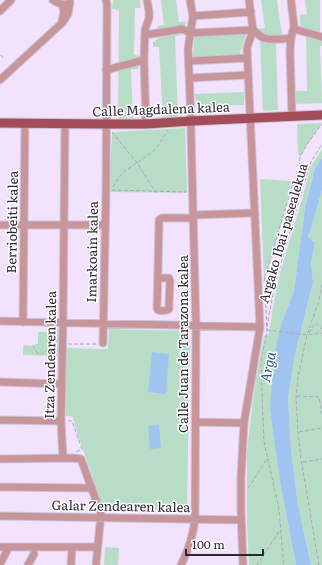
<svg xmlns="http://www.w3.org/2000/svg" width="322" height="565" viewBox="0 0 322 565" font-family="Literata,serif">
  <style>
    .green { fill: #b8ddc7 }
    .water { fill: #a1c3f0 }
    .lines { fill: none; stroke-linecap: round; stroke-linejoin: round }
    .minor-casing { stroke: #cfc0d9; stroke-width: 9 }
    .major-casing { stroke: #cfc0d9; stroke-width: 11 }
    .path { stroke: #b1a4ba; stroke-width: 1; stroke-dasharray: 4 2; stroke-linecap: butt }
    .minor { stroke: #c7969a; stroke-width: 7 }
    .major { stroke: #a34d59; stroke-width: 9 }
    .labels { text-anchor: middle; stroke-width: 3; stroke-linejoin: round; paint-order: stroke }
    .street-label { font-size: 13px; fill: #2c2630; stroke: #fff }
    .water-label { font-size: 14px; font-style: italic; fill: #2c5890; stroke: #fff }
  </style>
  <rect width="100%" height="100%" fill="#f3e2fe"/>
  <path class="green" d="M113,0H140L141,8H135L134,55L140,56L138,69H131L133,118L118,119L119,10L112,9Z
    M161,0H176L179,22L186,21L182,35L175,36L178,117H163L159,47H153V42L159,38L157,26L164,25Z
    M261,0H277L282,35L276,44L278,110L263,111L260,40L258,29L265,28Z
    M305,0H320V32L319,39L322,40V46H320L322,103L296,104V91H307L306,35C300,28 300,24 300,15L307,14Z
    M247,32L239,56L193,59V52L195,34Z
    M244,92V105L196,107L195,94Z
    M322,123L306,146L300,157L298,154L297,124Z
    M185,128L187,193L109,192L112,132Z
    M322,149V158L315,168L305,208L294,291L282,322L280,481L296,565H249L247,524V452L254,390L264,336L269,334L273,307L280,273L300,206L311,166Z
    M260,179L291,181L286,206L264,281Z
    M322,191V565H311L298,505L291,449L288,398L295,354L313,282L311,262L315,243L308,237Z
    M59,329V356L23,355V345L35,346V344H38V332H54L56,330Z
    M109,329L190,331L187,512L104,511L75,426L73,417L66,416V348L108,349Z
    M105,547L119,548L118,565H104Z"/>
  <path class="water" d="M322,158V191L308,237L315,243L311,262L313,282L295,354L288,398L291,449L298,505L311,565H296L280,481L270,408L275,351L282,322L294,291L305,208L315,168Z
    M152,352L169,354L166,394L148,392Z
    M159,425L161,448L150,449L148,426Z"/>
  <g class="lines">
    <defs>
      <path id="minor" d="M53,0C57,3 61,5 66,4
        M291,0L294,26L291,38L290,52L292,117
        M0,11L11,0
        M193,16L251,12
        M62,20L64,12L62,4
        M294,29L322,37
        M145,35L182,29L191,33L253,30C257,32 259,37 264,38C270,40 284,39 291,38
        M189,61L247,58
        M106,70L144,60
        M190,78L248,75
        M0,80L63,22L68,14L70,2
        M146,124L144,60L145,30L149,18V11L147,0
        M193,215L255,213
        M0,225H104
        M158,278H169L170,281L169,305V309C166,311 161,311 158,310L157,308L159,224V220L162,218H193
        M0,321L260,327
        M23,322L25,123
        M103,343L106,193L107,5L106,0
        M0,382L62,384
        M0,420L61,421
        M196,422L244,423
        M63,458L61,421L63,323L65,124
        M0,459L73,458L81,459L101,514L96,565
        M0,487L92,488
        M0,516L241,520
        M0,547H97
        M0,564L9,547
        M28,565L34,554
        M71,565L72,547
        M181,565C188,551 193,535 195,520L196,325L191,132V121L188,49L193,16L190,0
        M243,565L241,511V477L244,423L260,327L247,49C248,42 252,36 253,30L249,0"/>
      <path id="major" d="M0,123L106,124H146L191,121L322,115"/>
    </defs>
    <use href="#minor" class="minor-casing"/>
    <use href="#major" class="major-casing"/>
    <path class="path" d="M1,55L3,58
      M112,132L137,163L156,193
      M113,187L123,172L150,154L157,147L168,130
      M112,190L186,192
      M264,281L292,186L299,171L300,157L306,146L321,125H322
      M265,286L267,333L262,356L261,367L264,442L279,509L283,558L284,565
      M267,327L274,288L302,190L311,162L322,144
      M267,330L307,335L322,333
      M309,333L315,323L322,329
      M68,344H97
      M33,345L38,354C44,354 48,348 56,347
      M297,396L319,397L322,414
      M68,421H72L82,449L76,452
      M299,432L322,428
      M303,462L322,459
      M248,488L267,459
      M257,565L280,530
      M319,565L301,459L298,432L296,398L298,377L307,335L319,300L322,284"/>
    <use href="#minor" class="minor"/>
    <use href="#major" class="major"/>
  </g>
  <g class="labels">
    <g class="street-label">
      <text transform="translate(161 109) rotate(-2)" y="5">Calle Magdalena kalea</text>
      <text transform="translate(12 222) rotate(-89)" y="5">Berriobeiti kalea</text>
      <text transform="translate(283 233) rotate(-74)" y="5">Argako Ibai-pasealekua</text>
      <text transform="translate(92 252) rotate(-89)" y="5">Imarkoain kalea</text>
      <text transform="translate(183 344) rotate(-90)" y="5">Calle Juan de Tarazona kalea</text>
      <text transform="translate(50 355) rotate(-89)" y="5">Itza Zendearen kalea</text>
      <text transform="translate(121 506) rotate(1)" y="5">Galar Zendearen kalea</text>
    </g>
    <g class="water-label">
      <text transform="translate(268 367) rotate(-78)" y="5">Arga</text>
    </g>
  </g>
  <path d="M186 549v6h77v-6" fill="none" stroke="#2c2630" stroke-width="2"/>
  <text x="192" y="549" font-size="12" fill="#2c2630" stroke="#ffffff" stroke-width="3" paint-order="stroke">100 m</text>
</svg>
